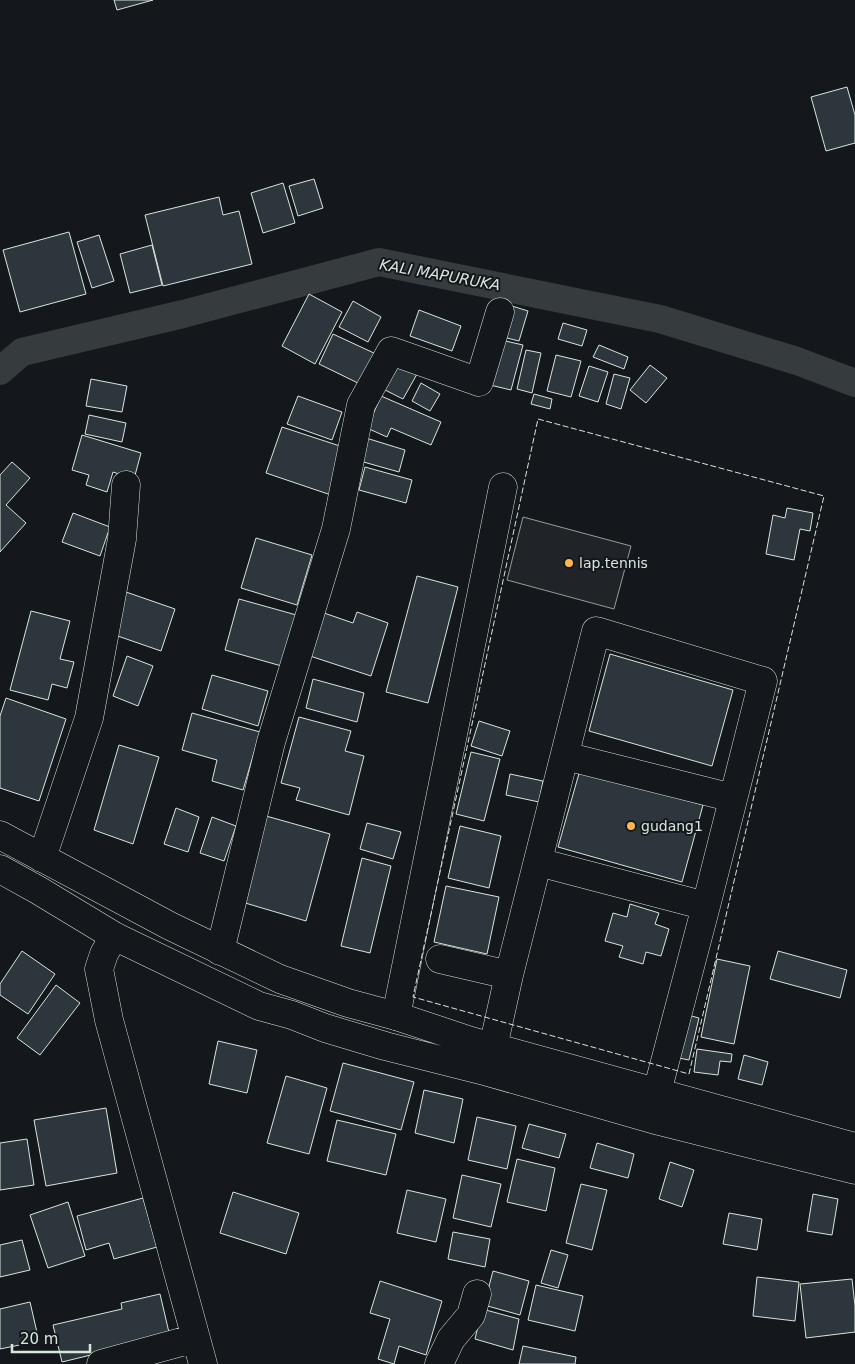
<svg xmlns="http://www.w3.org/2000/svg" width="855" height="1364" viewBox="0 0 855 1364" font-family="'DejaVu Sans',sans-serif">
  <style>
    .green { fill: #202428; stroke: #939e99 }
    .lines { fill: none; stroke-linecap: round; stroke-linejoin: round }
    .canal { stroke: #363b3e; stroke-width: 28 }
    .building { fill: #2c363c; stroke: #d8e6dc }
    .minor-casing { stroke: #d8e6dc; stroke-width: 29 }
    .highway-casing { stroke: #d8e6dc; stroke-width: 29 }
    .minor { stroke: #14181c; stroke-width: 28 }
    .highway { stroke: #14181c; stroke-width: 28 }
    .fence { stroke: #d8e6dc; stroke-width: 1; stroke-dasharray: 6 2.5; stroke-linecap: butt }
    .poi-dot { fill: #ffb74d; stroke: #14181c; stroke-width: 2 }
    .labels { text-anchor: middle; stroke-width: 4; stroke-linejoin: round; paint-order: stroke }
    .poi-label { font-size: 14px; fill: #d8e6dc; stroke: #14181c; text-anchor: start }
    .water-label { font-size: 15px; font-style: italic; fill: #d8e6dc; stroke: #14181c }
  </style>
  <rect width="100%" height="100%" fill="#14181c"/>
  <path class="green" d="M523,517L631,546L614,609L507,580Z"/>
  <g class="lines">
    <path class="canal" d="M0,371L22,352L183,314L379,262L660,319L797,361L855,383"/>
  </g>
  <path class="building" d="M114,0H153L117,10Z
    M847,87L855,115V143L826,151L811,97Z
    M314,179L323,208L298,216L289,186Z
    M283,183L295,223L263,233L251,193Z
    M219,197L223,215L239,211L252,264L163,286L145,215Z
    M69,232L86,294L20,312L3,250Z
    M99,235L114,281L92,288L77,242Z
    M152,245L162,285L130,293L120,254Z
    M309,294L342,312L315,364L282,346Z
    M353,301L381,317L368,342L339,327Z
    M512,306L528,311L519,341L503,337Z
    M419,310L461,326L452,351L410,336Z
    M563,323L587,330L582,346L558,339Z
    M333,334L376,354L362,385L319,364Z
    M501,340L523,345L511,390L490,385Z
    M599,345L628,357L624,369L593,357Z
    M526,350L541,353L532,393L517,389Z
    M556,355L581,361L571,397L547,391Z
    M397,363L417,374L403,399L383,389Z
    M650,365L667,378L646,403L630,390Z
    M589,366L608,372L598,402L579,396Z
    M614,374L630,378L621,409L606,404Z
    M91,379L127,386L122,412L86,406Z
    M421,383L440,394L430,411L412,401Z
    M534,394L552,399L550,409L531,404Z
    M298,396L342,412L332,440L287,424Z
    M381,396L441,422L431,445L391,428L387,437L367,428Z
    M89,415L126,423L122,442L85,434Z
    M282,427L346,448L331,495L266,473Z
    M82,435L141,453L134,479L113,472L107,492L86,485L89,475L72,470Z
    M366,438L405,450L399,472L360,461Z
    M12,462L30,478L6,505L26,523L0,552V475Z
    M365,467L412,480L406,503L359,490Z
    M787,508L813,513L810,531L800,529L794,560L766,554L773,515L785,518Z
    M73,513L110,527L100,556L62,542Z
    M256,538L312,555L297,605L241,588Z
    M417,576L458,587L428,703L386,692Z
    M126,592L175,609L161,651L112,634Z
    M239,599L300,616L285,667L225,650Z
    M31,611L70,621L60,659L74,662L67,688L52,684L48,700L10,690Z
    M357,612L388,623L371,676L310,656L324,613L353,623Z
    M610,654L733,690L712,766L589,731Z
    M127,656L153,666L138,706L113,696Z
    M212,675L268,691L258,726L202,709Z
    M313,679L364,693L357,722L306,708Z
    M6,698L66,719L39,801L0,788V716Z
    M192,713L260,732L243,790L212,781L217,760L182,750Z
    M299,717L351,731L345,751L364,756L349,815L296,800L300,788L281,783Z
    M479,721L510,731L502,756L471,746Z
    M119,745L159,757L133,844L94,830Z
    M471,752L500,759L484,821L456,814Z
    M580,770L703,805L682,882L558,847Z
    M510,774L543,781L539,802L506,795Z
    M176,808L199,817L188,852L164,844Z
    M259,814L330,834L306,921L235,900Z
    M212,817L236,826L224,861L200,853Z
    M367,823L401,832L393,859L360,849Z
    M460,826L501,836L489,888L448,878Z
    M362,858L391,866L370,953L341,946Z
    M446,886L499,897L487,954L434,942Z
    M630,904L659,913L655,924L669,929L661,956L646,952L643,964L619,957L623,946L605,941L613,913L627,917Z
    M22,951L55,974L28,1014L0,995V984Z
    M778,951L847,970L840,998L770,979Z
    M717,959L750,966L734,1044L701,1037Z
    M56,985L80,1003L40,1055L17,1038Z
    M684,1014L699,1018L689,1060L674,1057Z
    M218,1041L257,1050L247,1093L209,1084Z
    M697,1049L732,1054L731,1062L720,1061L718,1075L694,1072Z
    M744,1055L768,1062L762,1085L738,1079Z
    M343,1063L414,1082L401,1130L330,1111Z
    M286,1076L327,1088L309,1154L267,1143Z
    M424,1090L463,1099L454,1143L415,1133Z
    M106,1108L117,1173L46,1186L34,1120Z
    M477,1117L516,1126L507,1169L468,1160Z
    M337,1120L396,1134L386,1175L327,1161Z
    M529,1124L566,1134L559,1158L522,1148Z
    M27,1139L34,1185L0,1190V1143Z
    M597,1143L634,1154L628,1178L590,1168Z
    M517,1159L555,1168L546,1211L507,1202Z
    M670,1162L694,1170L682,1207L659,1199Z
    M462,1175L501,1184L491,1227L453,1218Z
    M581,1184L607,1190L592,1250L566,1243Z
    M407,1190L446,1199L436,1242L397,1233Z
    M233,1192L299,1213L286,1254L220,1233Z
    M813,1194L838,1199L832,1235L807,1231Z
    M143,1198L157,1247L114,1259L109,1243L86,1250L77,1216Z
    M68,1202L85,1256L48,1268L30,1215Z
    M729,1213L762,1219L757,1250L723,1244Z
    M453,1232L490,1239L485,1267L448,1259Z
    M22,1240L30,1270L0,1277V1245Z
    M551,1250L568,1255L558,1288L541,1283Z
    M493,1271L529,1281L520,1315L484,1305Z
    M757,1277L799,1282L795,1321L753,1316Z
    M852,1279L855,1306V1332L806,1338L800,1284Z
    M380,1281L442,1301L426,1355L399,1346L394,1364L378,1359L390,1319L370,1313Z
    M536,1285L583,1296L575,1331L528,1320Z
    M160,1294L171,1341L132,1345L62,1362L53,1325L122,1309L121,1303Z
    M30,1302L39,1341L0,1349V1309Z
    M482,1309L519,1319L513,1350L475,1339Z
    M523,1346L576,1357L575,1364H519Z"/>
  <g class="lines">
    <defs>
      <path id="minor" d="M565,756L733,798
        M42,858L89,718L122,539L126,485
        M538,862L706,906
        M114,936L104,954L99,969L109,1020L203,1364
        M220,951L271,742L336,529L361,405L391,351L479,382L500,312
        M440,959L509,975
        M396,1016L503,487
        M488,1070L509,975L596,631L763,681L706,906L657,1092
        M101,1364L196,1338
        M439,1364L451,1339L471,1315L477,1294"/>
      <path id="highway" d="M0,835L170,926L280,979L348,1003L396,1016L471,1041L855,1147
        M0,869L38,890L114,936L259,1006L292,1015L325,1028L385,1046L488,1072L659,1121L855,1170"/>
    </defs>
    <use href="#minor" class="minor-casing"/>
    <use href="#highway" class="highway-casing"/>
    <use href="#minor" class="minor"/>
    <use href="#highway" class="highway"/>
    <path class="fence" d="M538,419L824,496L689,1074L413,997Z"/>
  </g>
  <g class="poi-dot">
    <circle cx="569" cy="563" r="5"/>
    <circle cx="631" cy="826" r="5"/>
  </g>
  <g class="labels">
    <g class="poi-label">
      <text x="579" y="568">lap.tennis</text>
      <text x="641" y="831">gudang1</text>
    </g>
    <g class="water-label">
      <text transform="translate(440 275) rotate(10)" y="5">KALI MAPURUKA</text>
    </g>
  </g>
  <path d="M12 1344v8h78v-8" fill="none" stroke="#d8e6dc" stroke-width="2.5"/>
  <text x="20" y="1344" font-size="15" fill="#d8e6dc" stroke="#14181c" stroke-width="4" paint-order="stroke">20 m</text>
</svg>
